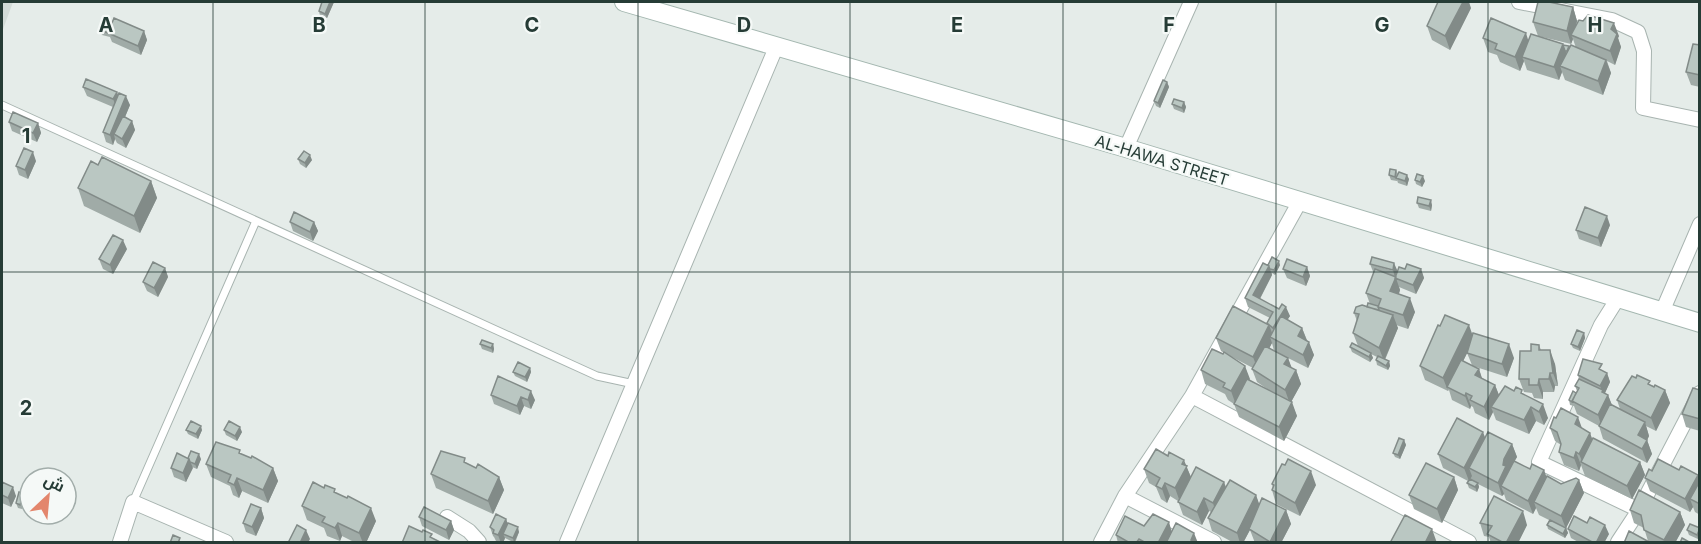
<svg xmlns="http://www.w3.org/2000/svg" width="1701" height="544" viewBox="0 0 1701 544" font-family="Inter,Cairo,sans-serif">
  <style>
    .built { fill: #d3dcd8 }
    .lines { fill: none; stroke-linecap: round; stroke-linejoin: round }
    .lane-casing { stroke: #a8b4b0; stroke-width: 9 }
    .street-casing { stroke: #a8b4b0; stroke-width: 16 }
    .secondary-casing { stroke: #a4b7b0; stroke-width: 20 }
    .lane { stroke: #fff; stroke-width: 7 }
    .street { stroke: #fff; stroke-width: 14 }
    .secondary { stroke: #fff; stroke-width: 18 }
    .wall { fill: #a0aba7; fill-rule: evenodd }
    .shaded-wall { fill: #828b88 }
    .building { fill: #bac7c2; stroke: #828b88; stroke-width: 1.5 }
    .grid { fill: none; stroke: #263c36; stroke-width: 1.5; stroke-opacity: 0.55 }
    .labels { text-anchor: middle; stroke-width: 4.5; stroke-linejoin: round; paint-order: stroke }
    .street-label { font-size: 16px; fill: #263c36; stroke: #f5f9f7 }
    .grid-label { font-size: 20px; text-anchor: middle; font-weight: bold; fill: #263c36; stroke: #f5f9f7; stroke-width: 4.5; stroke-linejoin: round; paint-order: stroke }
  </style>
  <rect width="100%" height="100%" fill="#e5ece9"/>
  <path class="built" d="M2,2H13L2,32Z"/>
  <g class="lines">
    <defs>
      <path id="lane" d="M2,105L597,376L634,384
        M133,502L256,221"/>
      <path id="street" d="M1519,2L1612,20L1638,32L1644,51L1643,108L1700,120
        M1126,148L1191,2
        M1618,298L1601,325L1539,462L1639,510
        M1662,312L1700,224
        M1192,396L1469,542
        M1125,496L1214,542
        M447,517L469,531L479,542
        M120,542L133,502L226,542
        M567,542L777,45
        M1101,542L1125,496L1192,396L1300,201
        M1618,542L1639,510L1700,393"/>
      <path id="secondary" d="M624,2L1126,148L1700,323"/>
    </defs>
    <use href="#lane" class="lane-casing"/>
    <use href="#street" class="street-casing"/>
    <use href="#secondary" class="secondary-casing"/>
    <use href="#lane" class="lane"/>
    <use href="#street" class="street"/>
    <use href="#secondary" class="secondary"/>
  </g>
  <path class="wall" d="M322,2H334L327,18L320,16L319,11Z
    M1573,7L1577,21L1576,26L1619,36L1618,38L1621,47L1615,65L1607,61L1611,73L1603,95L1565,80L1562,72L1559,80L1527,70L1524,61L1520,71L1500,62L1497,55L1488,52L1483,38L1528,41L1569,46V48H1576L1573,39L1571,44L1538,36L1533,22Z
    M1471,8L1450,50L1432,40L1427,26Z
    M111,25L144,31L147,40L141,55L112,42L110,37L102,35L100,30Z
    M1700,45V87L1691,85L1686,72Z
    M1167,82L1169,87L1160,108L1156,106L1154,101Z
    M83,87L117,92L118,96L130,105L125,117L132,121L135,130L126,148L117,143L115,139L113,145L106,142L103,132L113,107L87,96Z
    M1184,102L1186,107L1184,113L1174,109L1172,104Z
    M9,122L38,123L41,133L37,142L12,131Z
    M298,159L312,160L306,168L300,164Z
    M36,161L28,179L19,175L16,166Z
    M1396,170L1398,174L1409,179L1407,186L1398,183L1397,180V181L1391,180L1389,175Z
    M1415,180L1425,181L1422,187L1416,184Z
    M151,181L157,198L140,233L84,206L78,188Z
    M1417,203L1432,205L1431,211L1419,208Z
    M290,222H314L318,231L313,241L293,231Z
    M1610,225L1601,247L1579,239L1576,230Z
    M127,249L113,274L103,269L99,259Z
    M1370,264L1397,272L1405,269H1421L1424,278L1416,294L1399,287L1400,290L1399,294L1415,312L1408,329L1396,325L1398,328L1385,360L1389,361L1390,366L1388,370L1377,365L1376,360L1377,357L1371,354L1373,358L1370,362L1352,352L1350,347L1358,346L1353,333L1357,321L1354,313L1367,307L1370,304L1366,293L1374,274Z
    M1268,265H1280L1275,275L1272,273V275L1260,299L1290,316L1287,320L1302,328L1307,340L1314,355L1308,368L1288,358L1291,368L1296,370L1301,384L1291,402L1297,416L1284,441L1239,417L1234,404L1228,400L1225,394L1205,384L1201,370L1224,353L1221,351L1216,338L1267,323L1270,318L1248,307L1245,298ZM1272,343L1274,351L1269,348ZM1230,356L1253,368L1252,369L1257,382L1270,391L1249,380L1245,366Z
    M1307,267L1310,276L1306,286L1287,278L1283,269Z
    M165,268L168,277L158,297L147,291L143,282Z
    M1584,333L1585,338L1580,351L1573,348L1571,344Z
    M1473,335L1514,358L1507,377L1476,367L1479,369L1482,378L1495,385L1499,395L1514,391L1523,394L1548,418L1544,425L1536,421L1529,434L1496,420L1493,412L1489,420L1475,413L1473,407L1471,406L1470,409L1452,400L1449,390L1448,391L1425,380L1420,366ZM1467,353L1472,365L1463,361Z
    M480,344H493L494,349L493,353L482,349Z
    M1539,345L1541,350L1555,364L1558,386H1555L1554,392H1543V399L1534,398L1532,393L1524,392L1519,379L1531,351Z
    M530,368L531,372L527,382L515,376L513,372Z
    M1605,372L1607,373L1610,382L1605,393L1608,395L1612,405L1620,409L1617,400L1651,385L1665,390L1670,403L1656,431L1646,426L1649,436L1647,440L1652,454L1647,463L1603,439L1599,426L1577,414L1574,406L1570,405L1569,400L1577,391L1575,386L1579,379L1578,375Z
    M498,376L535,400L531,409L524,406L520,415L494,404L491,395Z
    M1700,390V431L1686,427L1682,414Z
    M1550,428L1583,429L1590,433L1592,439L1640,462L1645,475L1632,499L1585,476L1581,465L1579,471L1564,465L1559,452L1561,445L1555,441Z
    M186,430H202L198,439L188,434Z
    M224,430L242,432L237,441L226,435Z
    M1485,437L1512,444L1517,457L1514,461L1530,469L1544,470L1546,478L1561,484L1579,480L1584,493L1566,528L1568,533L1565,538L1548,529L1547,525L1549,520L1539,515L1536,508L1533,514L1506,500L1504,494L1502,496L1478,484L1479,487L1477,492L1469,488L1467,483L1468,481L1443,468L1438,454Z
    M1404,440L1406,445L1400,459L1395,457L1393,453Z
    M241,454L273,468L278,481L268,503L242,491L239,498L233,495L230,486L211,477L206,464Z
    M188,458L201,459L197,469L192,467L186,482L174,477L171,468Z
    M467,464L499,477L504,490L493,514L436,488L431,474Z
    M1186,466L1191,477L1224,482L1226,487L1256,495L1259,505L1286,510L1291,524L1281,543H1255L1250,530L1243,543H1234L1212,531L1208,518L1211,512L1209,511L1202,525L1183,515L1178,501L1170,496L1167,503L1161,499L1156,487L1149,483L1144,469Z
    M1679,470L1698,475L1700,479V515L1695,512L1693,507L1690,512L1650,491L1645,478L1652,471Z
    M1454,477L1458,490L1442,523L1414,509L1409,495Z
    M2,482L16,496L11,507L2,503Z
    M1272,484L1316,485L1300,516L1276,504L1272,490L1273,488Z
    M337,493L376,521L366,543H356L342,536L340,541L327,536L324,528L307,520L302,506Z
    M30,495V511L23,509L22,507V509L18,508L16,503Z
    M261,508L264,518L256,536L246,532L243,523Z
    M1630,510L1680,512L1685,525L1675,543H1624L1648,541L1644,528L1634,523Z
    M419,517L451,521L454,530L449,540L422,526Z
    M506,519L508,524L519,532L515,543L505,538L503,543H497L494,537L493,536L490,527Z
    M1480,523L1527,525L1518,543H1491L1489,537L1484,536Z
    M1144,526L1172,531L1198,543H1118L1116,535Z
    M1700,528V537L1698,539L1689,535L1687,530Z
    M1568,529L1609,534L1604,543H1580L1571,538Z"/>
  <path class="shaded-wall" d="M330,2H334L327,18L325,14Z
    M1463,2H1469L1471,8L1450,50L1445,36Z
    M1573,7L1577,21L1574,36L1571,35L1573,39L1571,44L1567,31Z
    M1614,23L1619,36L1618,38L1621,47L1615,65L1610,51L1611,29Z
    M144,31L147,40L141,55L138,46Z
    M1526,33L1530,46L1522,57L1524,61L1520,71L1515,57Z
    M1563,44L1568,58L1560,66L1562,72L1559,80L1554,67Z
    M1606,60L1611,73L1603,95L1598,81Z
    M1167,82L1169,87L1160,108L1158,103Z
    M117,92L120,101L117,108L113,99Z
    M126,96L130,105L117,136L114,134L115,139L113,145L110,135Z
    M1184,102L1186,107L1184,113L1182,108Z
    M132,121L135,130L126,148L122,139Z
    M38,123L41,133L37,142L33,133Z
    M33,152L36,161L28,179L25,170Z
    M310,155L312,160L306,168L305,163Z
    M1407,175L1409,179L1407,186L1405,181Z
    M1423,176L1425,181L1422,187L1420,182Z
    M151,181L157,198L140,233L134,216Z
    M1431,200L1432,205L1431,211L1429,206Z
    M1607,216L1610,225L1601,247L1598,238Z
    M314,222L318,231L313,241L310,232Z
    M123,240L127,249L113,274L110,265Z
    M1279,261L1280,265L1275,275L1274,270Z
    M1394,263L1398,272L1396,278L1400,290L1395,304L1390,291L1395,278L1393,270Z
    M1269,266L1272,275L1257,304L1253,295Z
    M1307,267L1310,276L1306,286L1303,277Z
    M165,268L168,277L158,297L154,288Z
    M1421,269L1424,278L1416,294L1413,285Z
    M1410,298L1415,312L1408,329L1403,315Z
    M1286,307L1290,316L1276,337L1273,328Z
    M1393,315L1398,328L1384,361L1379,348Z
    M1269,325L1274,338L1270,337L1272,343L1258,370L1253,357Z
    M1469,325L1474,339L1450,388L1447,387L1448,391L1443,378Z
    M1302,328L1307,341L1298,336Z
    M1584,333L1585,338L1580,351L1578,347Z
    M1309,342L1314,355L1308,368L1303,355Z
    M493,344L494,349L493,353L491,348Z
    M1509,344L1514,358L1507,377L1502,364Z
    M1550,350L1555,364L1558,386L1553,373Z
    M1371,353L1373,358L1370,362L1369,357Z
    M1288,358L1293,371L1284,364Z
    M1389,361L1390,366L1388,370L1386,366Z
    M1245,366L1250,379L1236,405L1231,391Z
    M530,368L531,372L527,382L525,377Z
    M1479,369L1483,382L1475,375Z
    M1296,370L1301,384L1290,404L1285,390Z
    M1550,373L1555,386L1554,392L1549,379Z
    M1607,373L1610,382L1605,393L1608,395L1613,408L1602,428L1598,415L1605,400L1600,386Z
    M1539,379L1543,392V399L1538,385Z
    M1495,385L1500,398L1491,407L1493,412L1489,420L1484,407Z
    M1665,390L1670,403L1656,431L1651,418Z
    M531,391L535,400L531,409L528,400Z
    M1466,393L1471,406L1470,409L1465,396Z
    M521,397L524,406L520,415L517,406Z
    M1292,402L1297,416L1284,441L1279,427Z
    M1543,404L1548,418L1544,425L1539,412Z
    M1531,407L1536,421L1529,434L1524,420Z
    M1578,417L1583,431L1575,424Z
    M1645,422L1649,436L1643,449L1638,435Z
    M201,426L202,430L198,439L196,434Z
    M240,427L242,432L237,441L235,436Z
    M1483,432L1488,445L1469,468L1472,476L1469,481L1464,468Z
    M1590,433L1595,447L1583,463L1579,454Z
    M1404,440L1406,445L1400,459L1398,455Z
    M1647,440L1652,454L1647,463L1642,449Z
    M1512,444L1517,457L1501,486L1504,494L1502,496L1498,483L1503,465L1504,459Z
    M1576,452L1581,465L1579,471L1574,458Z
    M199,454L201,459L197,469L195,464Z
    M189,459L193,468L186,482L183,473Z
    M1184,460L1192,480L1180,502L1175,488Z
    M1640,462L1645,475L1632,499L1627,486Z
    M273,468L278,481L268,503L263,490Z
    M1544,470L1549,484L1534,502L1536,508L1533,514L1528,501Z
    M1311,471L1316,485L1300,516L1295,503Z
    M1698,475L1700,479V495L1690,499L1693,507L1690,512L1685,499Z
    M499,477L504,490L493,514L488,501Z
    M1454,477L1458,490L1442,523L1437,509Z
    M237,478L242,491L239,498L234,485Z
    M1579,480L1584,493L1566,528L1568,533L1565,538L1563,534L1566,529L1561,516Z
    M1224,482L1228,495L1217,516L1213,503Z
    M1165,483L1170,496L1167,503L1162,489Z
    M1478,483L1479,487L1477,492L1475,487Z
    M13,487L16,496L11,507L8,498Z
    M1256,495L1261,509L1243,543H1240L1237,533Z
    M1204,498L1209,511L1202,525L1197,512Z
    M261,508L264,518L256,536L252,527Z
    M371,508L376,521L366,543H363L359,533Z
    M1286,510L1291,524L1281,543H1270Z
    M1523,511L1527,525L1518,543H1506Z
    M1680,512L1685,525L1675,543H1665L1664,540Z
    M506,519L509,528L503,534L505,538L503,543H501L498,535Z
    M451,521L454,530L449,540L446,530Z
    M1169,522L1173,536L1170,543H1158Z
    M338,523L342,536L340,541L335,528Z
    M1605,525L1609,534L1604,543H1596Z
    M518,527L519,532L514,543L513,538Z
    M1700,528V537L1698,539L1697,535Z
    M1432,529L1437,543H1425Z
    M306,530L310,539L308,543H300Z
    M1194,533L1198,543H1192L1191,540Z"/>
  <path class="building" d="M322,2H330L325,14L319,11Z
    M1438,2H1463L1445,36L1427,26Z
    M1538,2H1549L1573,7L1567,31L1533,22Z
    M1588,15L1614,23L1611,29L1617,34L1610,51L1571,35L1579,20L1583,21Z
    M114,18L144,31L138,46L108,33Z
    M1491,18L1526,33L1515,57L1495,49L1497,44L1483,38Z
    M104,22L111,25L108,33L100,30Z
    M1531,34L1563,44L1554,67L1522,57Z
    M1693,44L1700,45V75L1686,72Z
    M1563,45L1569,46L1567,51H1565Z
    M1571,45L1606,60L1598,81L1560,66Z
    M86,79L117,92L113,99L83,87Z
    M1163,80L1167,82L1158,103L1154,101Z
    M119,93L126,96L110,135L103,132Z
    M1174,99L1184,102L1182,108L1172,104Z
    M13,112L38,123L33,133L9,122Z
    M123,116L132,121L122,139L114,134Z
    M24,148L33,152L25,170L16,166Z
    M304,151L310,155L305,163L298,159Z
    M102,157L151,181L134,216L78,188L91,161L98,165Z
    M1390,169L1396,170L1395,177L1389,175Z
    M1399,172L1407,175L1405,181L1396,178Z
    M1417,174L1423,176L1420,182L1415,180Z
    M1418,197L1431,200L1429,206L1417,203Z
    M1585,207L1607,216L1598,238L1576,230Z
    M294,212L314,222L310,232L290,222Z
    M113,235L123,240L110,265L99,259Z
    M1272,257L1279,261L1274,270L1270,269L1268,265Z
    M1372,257L1394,263L1393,270L1370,264Z
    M1287,259L1307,267L1303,277L1283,269Z
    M153,262L165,268L154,288L143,282Z
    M1263,263L1269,266L1253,295L1279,309L1282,304L1286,307L1273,328L1267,323L1273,312L1245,298Z
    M1407,264L1421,269L1413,285L1395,278L1399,267L1405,269Z
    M1375,269L1396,277L1390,291L1410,298L1403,315L1378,307L1381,299L1366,293Z
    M1368,303L1378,306L1379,310L1367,307Z
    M1362,305L1393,315L1379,348L1353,333L1359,314L1354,313L1356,307Z
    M1233,306L1269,325L1253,357L1216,338Z
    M1445,315L1469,325L1443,378L1420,366L1438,325L1440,326Z
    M1281,316L1302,328L1298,336L1309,342L1303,355L1270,337Z
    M1577,330L1584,333L1578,347L1571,344Z
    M1473,333L1509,344L1502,364L1467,353Z
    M482,340L493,344L491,348L480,344Z
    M1352,343L1371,353L1369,357L1350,347Z
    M1531,344L1539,345V350H1550L1553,373H1550L1549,379H1539L1538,385H1529V379H1519L1520,351H1531Z
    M1265,346L1288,358L1284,364L1296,370L1285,390L1252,369Z
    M1212,349L1223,354L1224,352L1245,366L1231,391L1223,387L1225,383L1201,370Z
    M1378,356L1389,361L1386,366L1376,360Z
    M1583,359L1602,364L1599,369L1607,373L1600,386L1578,375Z
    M1461,360L1479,369L1475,375L1495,385L1484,407L1470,400L1472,396L1466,393L1465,396L1447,387Z
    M518,362L530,368L525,377L513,372Z
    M1637,375L1650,381L1648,384L1654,387L1655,385L1665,390L1651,418L1617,400L1632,376L1636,378Z
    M498,376L531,391L528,400L521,397L517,406L491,395Z
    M1247,379L1292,402L1279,427L1234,404Z
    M1579,379L1603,390L1602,392L1608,395L1598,415L1572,401L1579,388L1575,386Z
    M1505,386L1514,391L1516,387L1522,390L1521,393L1543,404L1539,412L1531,407L1524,420L1491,407Z
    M1693,388L1700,390V419L1682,414Z
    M1573,391L1576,393L1572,402L1569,400Z
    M1610,404L1645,422L1638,435L1647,440L1642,449L1599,426Z
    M1561,408L1578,417L1575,424L1590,433L1579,454L1576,452L1574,458L1559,452L1561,444L1557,432L1550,428L1554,417L1556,418Z
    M1457,418L1483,432L1464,468L1438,454Z
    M191,421L201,426L196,434L186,430Z
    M229,421L240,427L235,436L224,430Z
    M1488,432L1512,444L1504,459L1503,465L1506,466L1498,483L1469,468Z
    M1399,438L1404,440L1398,455L1393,453Z
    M1593,438L1640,462L1627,486L1581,462Z
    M216,442L240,450L239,453L251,458L252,456L273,468L263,490L237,478L234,485L228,482L231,475L206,464Z
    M1156,449L1168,456L1169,452L1184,460L1182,464L1187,466L1175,488L1165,483L1162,489L1156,486L1160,478L1144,469Z
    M191,451L199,454L195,464L190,462L189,459L188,458Z
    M441,451L465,458L464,462L476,468L478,464L499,477L488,501L431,474Z
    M177,453L189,459L183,473L171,468Z
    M1288,459L1311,471L1295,503L1272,490L1274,485L1272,484L1282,464L1285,465Z
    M1658,459L1679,470L1681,466L1698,475L1685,499L1645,478L1649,469L1652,471Z
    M1514,461L1530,469L1532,464L1544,470L1528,501L1501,486Z
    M1426,463L1454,477L1437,509L1409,495Z
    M1196,467L1224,482L1213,503L1204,498L1197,512L1178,502Z
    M1547,476L1561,484L1576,478L1579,480L1561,516L1534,502Z
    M1470,479L1478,483L1475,487L1467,483Z
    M1230,480L1256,495L1237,533L1208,518Z
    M1700,481V504L1690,499Z
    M2,482L13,487L8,498L2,495Z
    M313,482L324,488L325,485L335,489L334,492L347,498L348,496L371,508L359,533L338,523L335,528L322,522L325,517L302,506Z
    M1639,490L1680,512L1664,540L1644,530L1641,515L1630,510Z
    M19,492L30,495V507L22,504V498L20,505L16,503Z
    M1494,496L1523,511L1506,543H1504L1487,534L1492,526L1480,523Z
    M1262,498L1286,510L1270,542L1249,529Z
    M251,504L261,508L252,527L243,523Z
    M424,507L451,521L446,530L419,517Z
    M496,514L506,519L498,535L493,533L494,530L490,527Z
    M1153,514L1169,522L1158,543H1146L1139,539L1136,543H1130L1116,535L1125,516L1144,526Z
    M1405,515L1432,529L1425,543H1390Z
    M1574,516L1587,523L1590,517L1605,525L1596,543H1594L1568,529Z
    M1550,520L1566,528L1563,534L1547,525Z
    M508,523L518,527L513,538L503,534Z
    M1176,523L1194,533L1191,540L1192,543H1166Z
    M1690,524L1700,528L1697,535L1687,530Z
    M297,525L306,530L300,543H288Z
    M409,526L422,532L423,530L432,534L430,537L442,543H402Z
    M1629,531L1651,543H1624Z
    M173,535L180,538L178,543H170Z
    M1682,538L1691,543H1680Z"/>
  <path class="grid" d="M213,2V542M425,2V542M638,2V542M850,2V542M1063,2V542M1276,2V542M1488,2V542M2,272H1700"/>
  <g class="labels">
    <g class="street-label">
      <text transform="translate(1162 160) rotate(17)" y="6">AL-HAWA STREET</text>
    </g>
  </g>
  <g class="grid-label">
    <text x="106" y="32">A</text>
    <text x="319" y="32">B</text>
    <text x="532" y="32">C</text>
    <text x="744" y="32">D</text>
    <text x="957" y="32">E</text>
    <text x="1169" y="32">F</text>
    <text x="1382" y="32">G</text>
    <text x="1595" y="32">H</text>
    <text x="26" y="143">1</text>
    <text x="26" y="415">2</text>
  </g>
  <rect width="1701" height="544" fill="none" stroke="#263c36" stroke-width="6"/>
  <g transform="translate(48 496) rotate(26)"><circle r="28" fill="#f5f9f7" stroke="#a2adaa" stroke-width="1.5"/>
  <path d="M0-4.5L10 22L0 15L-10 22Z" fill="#e3866c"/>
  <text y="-9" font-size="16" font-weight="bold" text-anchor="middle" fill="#263c36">ش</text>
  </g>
</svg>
